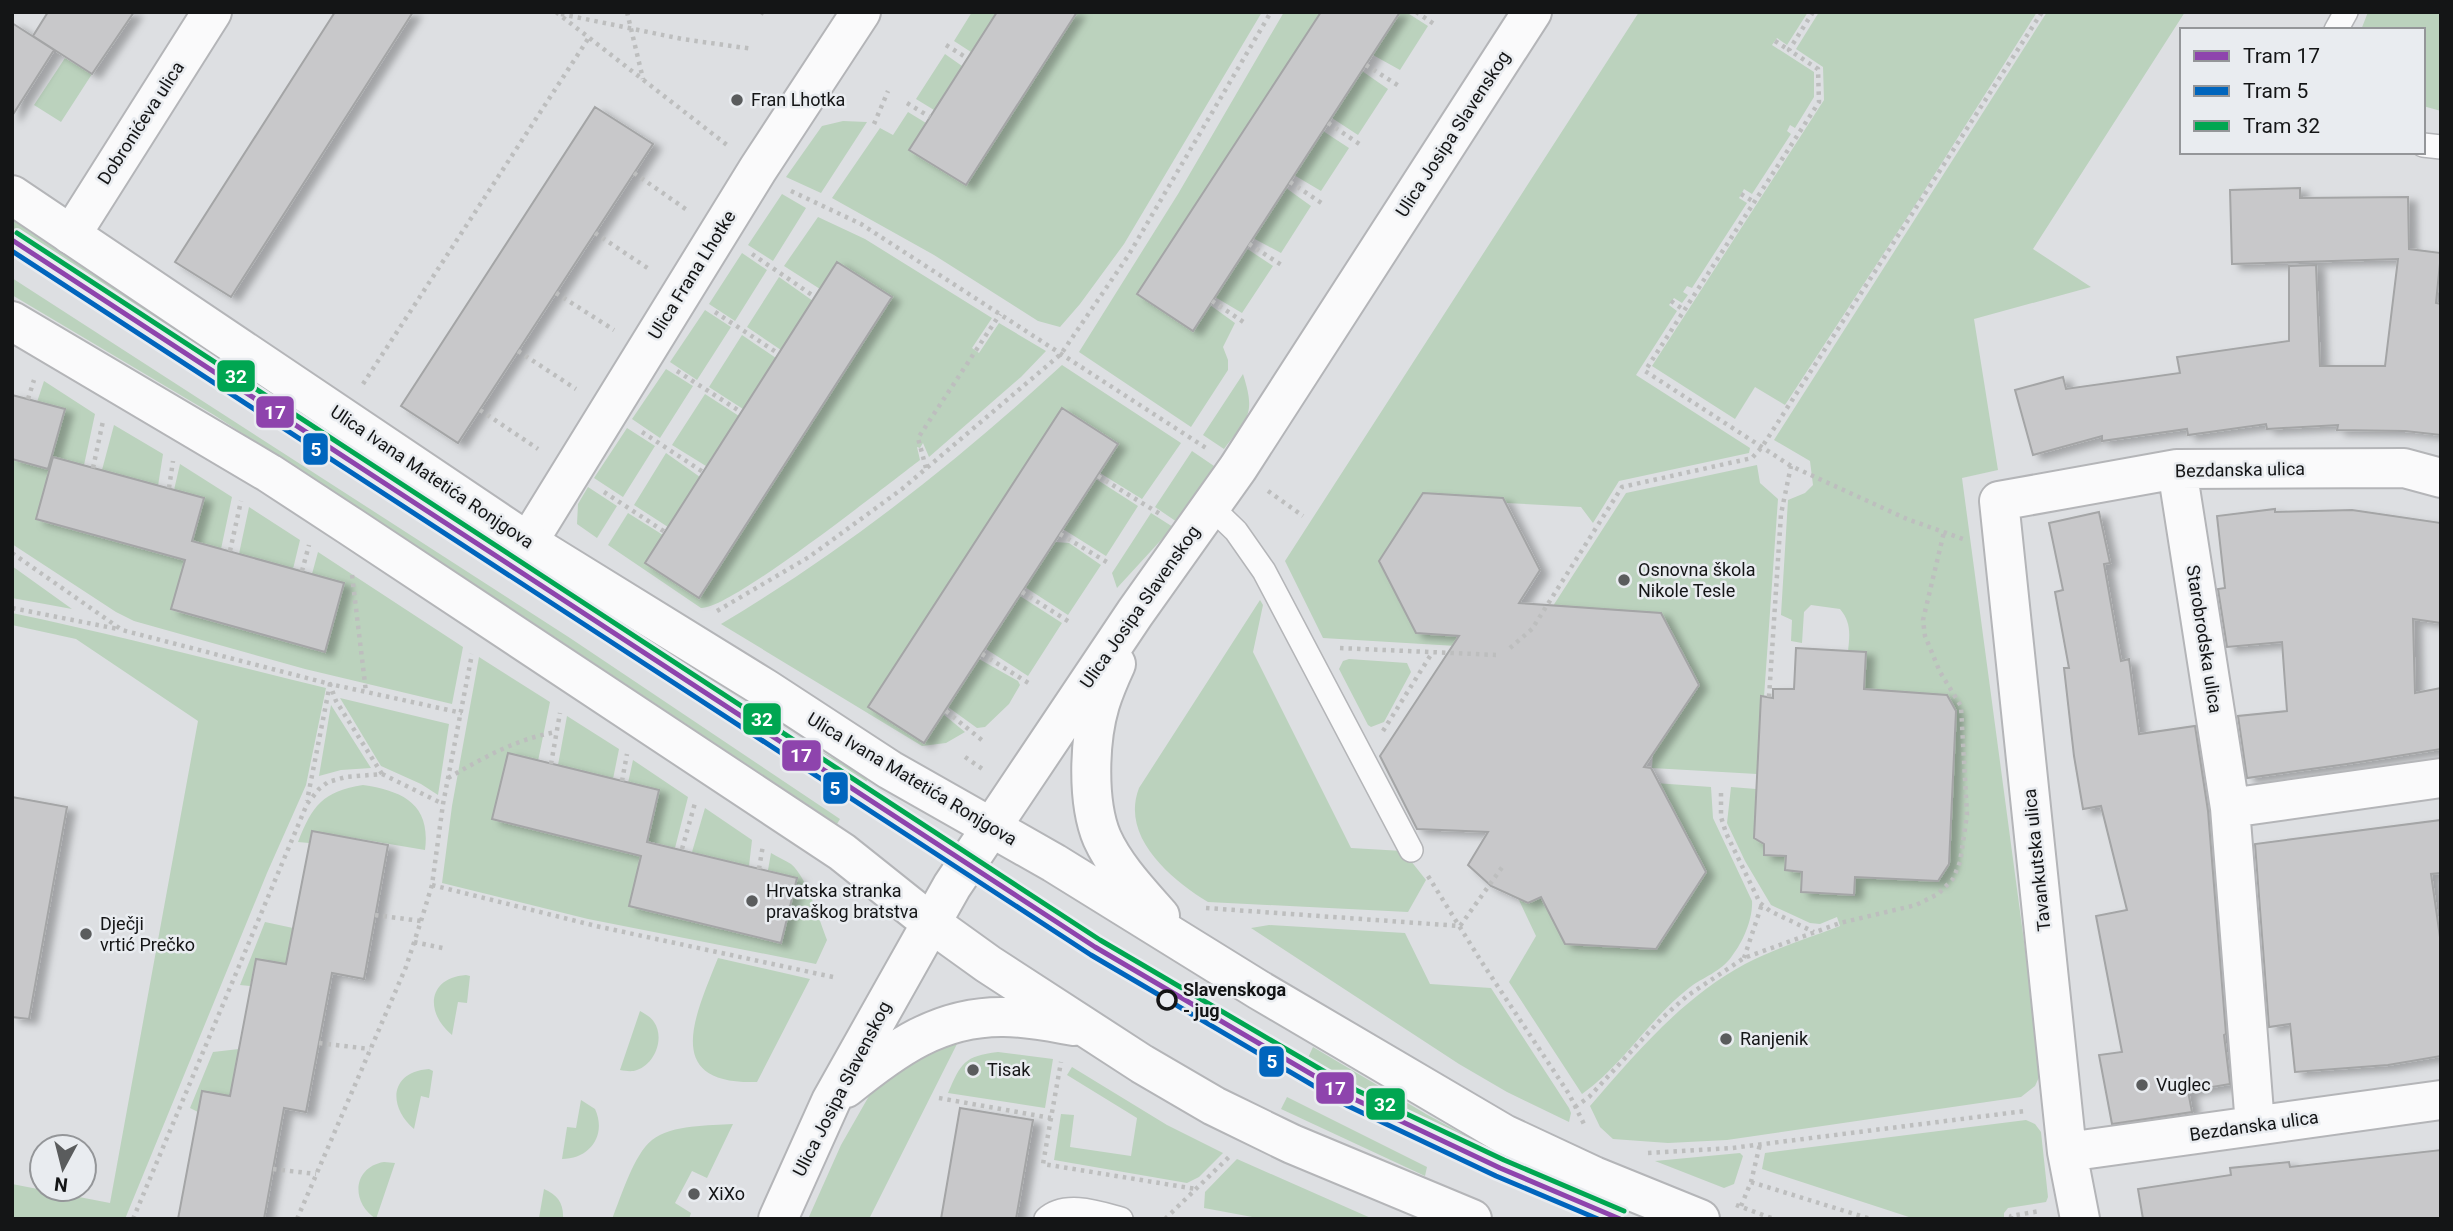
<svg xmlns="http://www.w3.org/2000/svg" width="2453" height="1231" viewBox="0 0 2453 1231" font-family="Roboto,sans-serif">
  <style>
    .green { fill: #bbd2bd }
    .building { fill: #c8c8ca; stroke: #a4a5a6; stroke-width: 2; filter: url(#shadow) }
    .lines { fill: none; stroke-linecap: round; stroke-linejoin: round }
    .lane-casing { stroke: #b4b5b8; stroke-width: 26 }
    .street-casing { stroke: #b4b5b8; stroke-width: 42 }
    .secondary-casing { stroke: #b4b5b8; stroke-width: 42 }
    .path { stroke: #bdbebe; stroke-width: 4.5; stroke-dasharray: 3.5 5; stroke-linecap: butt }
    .lane { stroke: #fafafb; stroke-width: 23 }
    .street { stroke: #fafafb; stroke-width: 38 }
    .secondary { stroke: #fafafb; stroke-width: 38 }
    .tram-1-casing { stroke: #e9ecf0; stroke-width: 10 }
    .tram-2-casing { stroke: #e9ecf0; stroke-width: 10 }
    .tram-3-casing { stroke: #e9ecf0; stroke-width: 10 }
    .tram-1 { stroke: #8e44ad; stroke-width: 5 }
    .tram-2 { stroke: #0065bd; stroke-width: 5 }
    .tram-3 { stroke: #00a651; stroke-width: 5 }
    .poi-dot { fill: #5a5c5d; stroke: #e9ecf0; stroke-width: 2.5 }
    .stop-dot { fill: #e9ecf0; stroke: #141516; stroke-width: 3.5 }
    .labels { text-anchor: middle; stroke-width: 5; stroke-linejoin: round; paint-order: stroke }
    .poi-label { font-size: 18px; fill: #141516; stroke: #e9ecf0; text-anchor: start }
    .street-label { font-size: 18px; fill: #141516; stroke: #e9ecf0 }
    .stop-label { font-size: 18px; font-weight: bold; fill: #141516; stroke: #e9ecf0; text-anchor: start }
    .line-badge { stroke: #e9ecf0; stroke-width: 2.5 }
    .badge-label { font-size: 19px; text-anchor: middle; font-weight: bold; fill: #fff }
  </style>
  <defs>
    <filter id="shadow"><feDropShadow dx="8" dy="4.5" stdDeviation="3.5" flood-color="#0004"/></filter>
  </defs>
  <rect width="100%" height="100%" fill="#dddfe2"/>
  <path class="green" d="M972,12H997L971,52L954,41Z
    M1077,12H1262L1124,244L1080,304L1060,327L1038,321L934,255L832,198L880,128L893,135L908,112L926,123L909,150Z
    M1284,12H1321L1137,294L1193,330L1210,305L1235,323L1223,347L1228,360V370L1191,427L1079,352L1178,194Z
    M1400,12H1406L1428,26L1400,70L1373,55Z
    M1639,12H1808L1787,45L1777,38L1772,45L1814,72V97L1795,128L1790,125L1787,131L1791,134L1752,194L1744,189L1739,198L1747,203L1692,288L1687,286L1683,292L1688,295L1682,303L1674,298L1669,305L1677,311L1636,375L1750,448L1749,453L1619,481L1593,523L1581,507L1506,503L1503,498L1423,493L1379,561L1416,633L1457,636L1456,646L1323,638L1285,561Z
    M1819,12H2037L1919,199L1785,405L1755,387L1735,419L1652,366L1824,100L1823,67L1796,49Z
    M2047,12H2185L2033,249L2091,287L1974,319L1998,470L1962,478L2040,1061V1075L2035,1086L2021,1097L1727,1140L1668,1143L1613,1139L1600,1127L1590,1106C1636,1053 1682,998 1745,964C1775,948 1809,938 1840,926L1837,917L1820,924L1810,923L1771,905L1745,861L1727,823L1731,787L1756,789L1754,838L1786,856L1785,870L1802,872L1853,895L1855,877L1938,881L1949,865L1956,711L1947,695L1864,689L1866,653L1848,651C1850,634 1851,622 1840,609L1811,605L1804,612L1802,643L1791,641L1792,620L1781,615L1788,500L1805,493L1813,485L1810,461L1774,440Z
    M2368,12H2441V111L2423,106V30H2361Z
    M945,54L962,66L934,110L916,99Z
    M65,58L92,74L61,122L34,105Z
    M1362,71L1388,89L1358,135L1332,118Z
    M843,121L867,122L821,193L786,177L822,126Z
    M1323,131L1349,148L1321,191L1294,175Z
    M1286,188L1311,206L1281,253L1253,238Z
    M782,194L806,208L773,261L748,245Z
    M818,217L865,239L992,318L972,348L979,353L999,323L1046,351L1021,377L929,457L923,443L920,448L917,447L920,460C888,484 730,610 701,608L608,545L628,513L663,535L645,563L699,597L820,289L784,266Z
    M12,220L692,675L803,742L869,777L863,787L12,234Z
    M1246,248L1273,266L1242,313L1215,297Z
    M742,253L767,270L735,321L709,304Z
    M779,277L813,301L781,350L747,327Z
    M12,278L570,638L840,819L837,824L514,610L214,415L12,295Z
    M705,310L731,327L697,380L670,362Z
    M742,335L776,358L743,409L709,387Z
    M1062,365L1181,443L1142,499L1100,473L1118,444L1063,408L868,707L924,743L943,714L965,732L946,743L922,746L721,624C844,551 958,461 1062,365Z
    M666,369L693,386L660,438L632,419Z
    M1243,374C1256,415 1248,417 1224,449L1203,435Z
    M44,381L95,414L84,465L52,457L65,410L37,402Z
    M705,394L739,416L706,466L672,445Z
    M114,425L163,454L158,486L102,470Z
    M627,428L655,446L623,497L594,478Z
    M1192,451L1214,466L1177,522L1155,507Z
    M666,453L700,477L668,527L634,505Z
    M12,459L50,470L37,520L185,560L171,610L324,652L343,583L312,574L318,552L463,647L452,704L305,669L134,621L116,612L12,544Z
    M180,464L232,497L221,549L192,541L204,498L174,490Z
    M1757,465L1760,483L1778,499L1764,697H1761L1757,774L1652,768L1653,754L1698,685L1661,613L1622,611L1542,623L1626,493Z
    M1096,479L1138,506L1106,556L1063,529Z
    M588,487L617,506L597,538L577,524L578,504Z
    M249,507L300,540L293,569L239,554Z
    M1151,513L1173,527L1117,588L1112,573Z
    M1055,542L1069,543L1101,565L1068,615L1025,587Z
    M12,566L72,609L12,598Z
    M1020,596L1062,623L1028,676L986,649Z
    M1260,600L1263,605L1253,652L1351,848L1403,851L1426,880L1408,912L1208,902C1171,879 1120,837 1139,788Z
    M12,613C118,635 222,663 326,688L306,785L267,873L125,1219H12V1184L110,1203L198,721L76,639L12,625Z
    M479,657L550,702L538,761L508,753L492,819L641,856L796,878L768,870L771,853C777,857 785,860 791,864C807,877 819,920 827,940L816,964L588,919L442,883L452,806Z
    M979,659L1018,681L1020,685L1009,704L985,727L977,728L948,707Z
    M1349,659L1407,663L1411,672L1384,722L1371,727L1368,725L1339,669L1343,661Z
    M340,698L449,724L438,795L421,784L381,766Z
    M331,705L371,768L341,770L319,776Z
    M567,716L619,749L613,779L558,765Z
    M633,760L688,797L675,848L647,841L659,790L628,783Z
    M1641,782L1711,787L1713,818L1752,901C1753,919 1743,942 1732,956C1721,972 1703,977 1689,988C1649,1019 1623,1065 1582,1094L1509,982L1536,936L1518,898L1522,891L1546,895L1548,911L1565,944L1656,949L1678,917L1674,914L1681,902L1685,905L1706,872L1664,791L1628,789Z
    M363,785C403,791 431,804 425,850L312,831L309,843L298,842C312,806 323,791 363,785Z
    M705,808L752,840L749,866L692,852Z
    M265,922L293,928L286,964L256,959L250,986L240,985Z
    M1269,925L1405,933L1430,984L1491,988L1569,1108L1571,1113L1569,1122L1507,1092L1459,1064L1251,928Z
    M718,958L810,979L757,1082C660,1085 696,1014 718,958Z
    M466,975L470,976L467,1003L458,1002L452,1035C425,1013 427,978 466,975Z
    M640,1011C645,1014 651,1017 654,1022C665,1038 655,1064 637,1070C632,1072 626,1071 620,1070Z
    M960,1038L869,1219H808L841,1145L877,1082L886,1073Z
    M1313,1047L1426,1114L1518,1164L1434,1129L1306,1062Z
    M239,1049L230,1096L202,1091L198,1112L190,1108L213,1052Z
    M998,1052L1053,1059L1045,1108L948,1093C961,1063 964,1056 998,1052Z
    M1072,1067L1167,1125L1223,1153L1199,1177L1187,1183L1054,1160L1061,1114L1074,1115L1070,1147L1131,1156L1137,1118L1067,1075Z
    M429,1069L433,1071L429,1098L421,1096L414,1129C388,1107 389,1072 429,1069Z
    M1287,1097L1427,1167L1425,1176L1281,1109Z
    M581,1100L595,1109C607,1135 590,1159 562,1159L567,1127L576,1128Z
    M2026,1120L2035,1124L2041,1132L2048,1197L2046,1202L2008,1208L2004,1213V1219H1915L1762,1169L1765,1153Z
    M733,1124L707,1178L692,1171L675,1203L691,1213L689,1219H612C621,1197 634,1154 652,1140C673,1124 709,1126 733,1124Z
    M1740,1153L1743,1156L1734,1184L1724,1188L1655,1161Z
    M1237,1159L1373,1219H1263L1204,1208L1205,1192Z
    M384,1162L395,1163L376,1219C350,1202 353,1167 384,1162Z
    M544,1189C558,1195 564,1204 563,1219H530L531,1217L539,1218Z"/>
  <path class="building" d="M48,12H134L92,74L33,36Z
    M335,12H413L231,297L175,262Z
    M997,12H1077L966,185L909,150Z
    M1321,12H1400L1193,331L1137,294Z
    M12,23L54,50L12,116Z
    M595,107L653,144L458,443L401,406Z
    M2300,188V198L2408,197L2409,249L2441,253L2436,303L2441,304V435L2405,431L2337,430L2338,425L2267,429L2266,424L2188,435L2187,429L2102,441V436L2033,455L2015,390L2063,377L2066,389L2180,373L2177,357L2289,341V266L2316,265L2320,366H2385L2398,259L2232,264L2230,190Z
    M837,262L892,297L699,598L645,563Z
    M12,395L65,409L48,469L12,459Z
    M1062,408L1118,444L924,743L868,707Z
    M53,457L204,498L192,541L344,583L325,652L171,609L185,560L36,519Z
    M1423,493L1503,498L1540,570L1519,603L1661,613L1699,685L1644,767L1651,768L1706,872L1656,949L1565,944L1541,897L1528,903L1491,886L1468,865L1488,832L1417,829L1380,756L1459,636L1416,633L1379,561Z
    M2275,509V512L2352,510L2441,523V623L2413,619L2415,693L2441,688V749L2347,764L2247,778L2238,716L2287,711L2282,642L2227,647L2218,589L2225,588L2217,516Z
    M2099,512L2110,563L2104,564L2121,661L2129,659L2139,734L2195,726L2208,811L2226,1034L2224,1035L2230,1084L2188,1091L2192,1112L2112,1124L2099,1055L2122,1052L2096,916L2127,910L2101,806L2083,809L2074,756L2064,668H2069L2055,592L2063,590L2049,523Z
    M1796,648L1866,652L1864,689L1947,695L1956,711L1949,864L1938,881L1855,877L1854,895L1801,892L1802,872L1785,870L1786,856L1764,855V844L1754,838L1761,696L1773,698V689H1794Z
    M508,753L659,790L647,842L797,878L781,943L629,906L641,856L492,819Z
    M12,797L67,807L29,1019L12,1017Z
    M2441,820V873L2431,874L2441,944V1056L2388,1065L2295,1072L2290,1024L2269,1027L2255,844Z
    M312,831L388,845L364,979L332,973L306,1112L284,1108L264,1219H178L202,1091L230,1096L256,959L286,964Z
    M960,1108L1033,1120L1016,1219H941Z
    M2441,1150V1219H2143L2138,1189L2231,1175L2230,1168L2289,1162L2290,1167Z"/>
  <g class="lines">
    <defs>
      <path id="lane" d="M2336,30L2346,12
        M2423,145L2441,147
        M1210,506L1236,531L1264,571L1411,850
        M1046,1219C1065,1201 1099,1213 1121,1219"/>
      <path id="street" d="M71,235L212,12
        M2177,469L2230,808L2255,1125
        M528,542L758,169L861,12
        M2230,808L2441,778
        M2067,1152L2441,1100
        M2080,1219L2067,1152L1999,501L2177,469L2404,468L2441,478"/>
      <path id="secondary" d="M12,195L528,542L766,689L890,770L1054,863L1259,990L1504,1134L1594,1176L1700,1219
        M12,321L269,473L350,526L842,852L931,923L988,964L1142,1064L1214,1106L1292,1144L1472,1219
        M1116,664C1110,677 1104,691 1100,704C1089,741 1087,802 1102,838C1115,867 1139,892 1160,916
        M846,1088C894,1049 939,1016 1004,1017C1027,1017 1051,1022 1074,1026
        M778,1219L831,1101L952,886L1135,613L1238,468L1532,12"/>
    </defs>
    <use href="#lane" class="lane-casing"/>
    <use href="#street" class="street-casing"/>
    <use href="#secondary" class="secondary-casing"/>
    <path class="path" d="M556,12L727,145
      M627,12L643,79
      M761,12L764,14
      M1416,12L1437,26
      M1813,12L1789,50L1818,69L1819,102L1645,371L1791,466L1907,519L1963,539
      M561,14L682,39L753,49
      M1775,41L1789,50
      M946,45L967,58
      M1366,65L1399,86
      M907,103L930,117
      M1328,123L1361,145
      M874,124L888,91
      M634,173L687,210
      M1290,182L1323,204
      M791,191L861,224L1206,448
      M1741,194L1754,202
      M595,233L649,269
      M1249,244L1283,266
      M752,254L815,297
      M556,293L614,330
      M1212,301L1245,323
      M1671,301L1684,310
      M715,312L779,354
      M518,351L576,389
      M677,371L741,412
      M363,384L588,39
      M28,399L34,380
      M480,410L538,449
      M642,432L703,472
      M93,468L103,421
      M926,468L918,438L1000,314
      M1098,476L1160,514
      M169,488L173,461
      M1268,491L1303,516
      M604,492L665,532
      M1060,534L1110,564
      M230,551L241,501
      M12,553L122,630L330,684L307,801
      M302,571L309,545
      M352,575L366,692
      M1022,592L1071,623
      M12,608L118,629
      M717,611L809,557L902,489L1061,354L1128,256L1271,12
      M1340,648L1496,655
      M1510,648L1532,629L1622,487L1752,458L1762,447L2042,12
      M982,654L1030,684
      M1769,697L1781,514L1791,466
      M946,711L983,741
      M1383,731L1432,653
      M965,757L984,770
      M551,764L560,713
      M382,774L336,701L330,684L462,713
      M448,778C483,758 516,739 556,732
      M622,781L627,754
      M1721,793V817L1726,833L1760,903L1770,911L1814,932
      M682,849L695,803
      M759,869L763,845
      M1428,876L1481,961L1569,1094L1585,1126
      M432,885L596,926L833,977
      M1206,908L1460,926L1503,866
      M375,915L421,921
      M414,942L447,949
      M1744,958L1762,904
      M319,1043L370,1049
      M939,1098L1051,1118L1061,1062
      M1575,1107L1589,1097L1662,1018L1687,996L1744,958L1840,923L1916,905L1938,894L1953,879L1960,862L1967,815L1961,706L1940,672L1925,636L1923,620L1944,532
      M1051,1118L1043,1164L1196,1189
      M1648,1153L1732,1148L2025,1111
      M273,1169L316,1174
      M1751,1182L1871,1219
      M1736,1205L1774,1219
      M1741,1206L1751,1182L1760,1144
      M133,1219L307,804L319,789L328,782L346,777L382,774L443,804
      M297,1219L406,967L421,921L432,885L443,804L472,654
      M1165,1219L1230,1156
      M2011,1219V1216L2040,1211"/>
    <use href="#lane" class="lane"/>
    <use href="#street" class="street"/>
    <use href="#secondary" class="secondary"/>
    <defs>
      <path id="tram-1" d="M12,240L1095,947L1352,1098L1500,1168L1620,1219"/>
      <path id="tram-2" d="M12,251L1091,955L1348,1106L1496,1176L1598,1219"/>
      <path id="tram-3" d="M17,233L1100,940L1356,1090L1504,1160L1624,1211"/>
    </defs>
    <use href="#tram-1" class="tram-1-casing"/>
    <use href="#tram-2" class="tram-2-casing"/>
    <use href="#tram-3" class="tram-3-casing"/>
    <use href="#tram-1" class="tram-1"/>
    <use href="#tram-2" class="tram-2"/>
    <use href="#tram-3" class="tram-3"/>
  </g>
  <g class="poi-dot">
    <circle cx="737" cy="100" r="7"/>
    <circle cx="1624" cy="580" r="7"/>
    <circle cx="752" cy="901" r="7"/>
    <circle cx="86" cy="934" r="7"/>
    <circle cx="1726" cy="1039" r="7"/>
    <circle cx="973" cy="1070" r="7"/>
    <circle cx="2142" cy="1085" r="7"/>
    <circle cx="694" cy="1194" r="7"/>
  </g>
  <circle class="stop-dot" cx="1167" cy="1000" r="9"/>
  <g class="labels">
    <g class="poi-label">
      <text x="751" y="106">Fran Lhotka</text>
      <text x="1638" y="576">Osnovna škola<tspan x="1638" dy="21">Nikole Tesle</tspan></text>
      <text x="766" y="897">Hrvatska stranka<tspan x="766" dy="21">pravaškog bratstva</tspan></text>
      <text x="100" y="930">Dječji<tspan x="100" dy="21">vrtić Prečko</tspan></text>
      <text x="1740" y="1045">Ranjenik</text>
      <text x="987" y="1076">Tisak</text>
      <text x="2156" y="1091">Vuglec</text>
      <text x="708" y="1200">XiXo</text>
    </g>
    <g class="street-label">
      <text transform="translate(141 123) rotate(-57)" y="6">Dobronićeva ulica</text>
      <text transform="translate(1453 134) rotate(-57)" y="6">Ulica Josipa Slavenskog</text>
      <text transform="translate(692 275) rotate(-58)" y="6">Ulica Frana Lhotke</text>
      <text transform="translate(2240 470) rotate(-1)" y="6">Bezdanska ulica</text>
      <text transform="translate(432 477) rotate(34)" y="6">Ulica Ivana Matetića Ronjgova</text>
      <text transform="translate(1140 607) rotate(-55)" y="6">Ulica Josipa Slavenskog</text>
      <text transform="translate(2204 639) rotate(81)" y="6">Starobrodska ulica</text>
      <text transform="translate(912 779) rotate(31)" y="6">Ulica Ivana Matetića Ronjgova</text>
      <text transform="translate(2037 860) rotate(-96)" y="6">Tavankutska ulica</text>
      <text transform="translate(842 1089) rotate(-63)" y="6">Ulica Josipa Slavenskog</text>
      <text transform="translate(2254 1126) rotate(-8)" y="6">Bezdanska ulica</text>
    </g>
    <g class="stop-label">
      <text x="1183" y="996">Slavenskoga<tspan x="1183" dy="21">- jug</tspan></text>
    </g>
  </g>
  <g class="line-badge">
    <rect x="216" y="359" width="40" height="34" rx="7" fill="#00a651"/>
    <rect x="255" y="395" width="40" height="34" rx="7" fill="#8e44ad"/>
    <rect x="302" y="432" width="27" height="34" rx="7" fill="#0065bd"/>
    <rect x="742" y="702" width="40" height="34" rx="7" fill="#00a651"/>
    <rect x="781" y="739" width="41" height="33" rx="7" fill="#8e44ad"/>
    <rect x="822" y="771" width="27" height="34" rx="7" fill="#0065bd"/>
    <rect x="1258" y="1045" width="27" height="33" rx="7" fill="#0065bd"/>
    <rect x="1315" y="1071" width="40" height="34" rx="7" fill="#8e44ad"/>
    <rect x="1365" y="1087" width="41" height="34" rx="7" fill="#00a651"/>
  </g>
  <g class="badge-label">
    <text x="236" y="383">32</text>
    <text x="275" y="419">17</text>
    <text x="316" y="456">5</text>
    <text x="762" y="726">32</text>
    <text x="801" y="762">17</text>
    <text x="835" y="795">5</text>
    <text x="1272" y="1068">5</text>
    <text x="1335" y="1095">17</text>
    <text x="1385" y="1111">32</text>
  </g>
  <rect width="2453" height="1231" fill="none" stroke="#141516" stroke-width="28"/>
  <rect x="2180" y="28" width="245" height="126" fill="#e9ecf0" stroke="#949699" stroke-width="2"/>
  <rect x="2194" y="51" width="35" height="10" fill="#8e44ad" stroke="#949699" stroke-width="2"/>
  <text x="2243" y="63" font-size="21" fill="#141516">Tram 17</text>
  <rect x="2194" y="86" width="35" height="10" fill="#0065bd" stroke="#949699" stroke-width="2"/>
  <text x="2243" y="98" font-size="21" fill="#141516">Tram 5</text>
  <rect x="2194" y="121" width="35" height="10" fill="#00a651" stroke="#949699" stroke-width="2"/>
  <text x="2243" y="133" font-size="21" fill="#141516">Tram 32</text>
  <g transform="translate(63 1168) rotate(187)"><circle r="33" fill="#e9ecf0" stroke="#949699" stroke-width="2"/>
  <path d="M0-5L12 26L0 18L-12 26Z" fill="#5a5c5d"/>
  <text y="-10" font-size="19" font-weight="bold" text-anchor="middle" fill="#141516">N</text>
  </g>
</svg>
